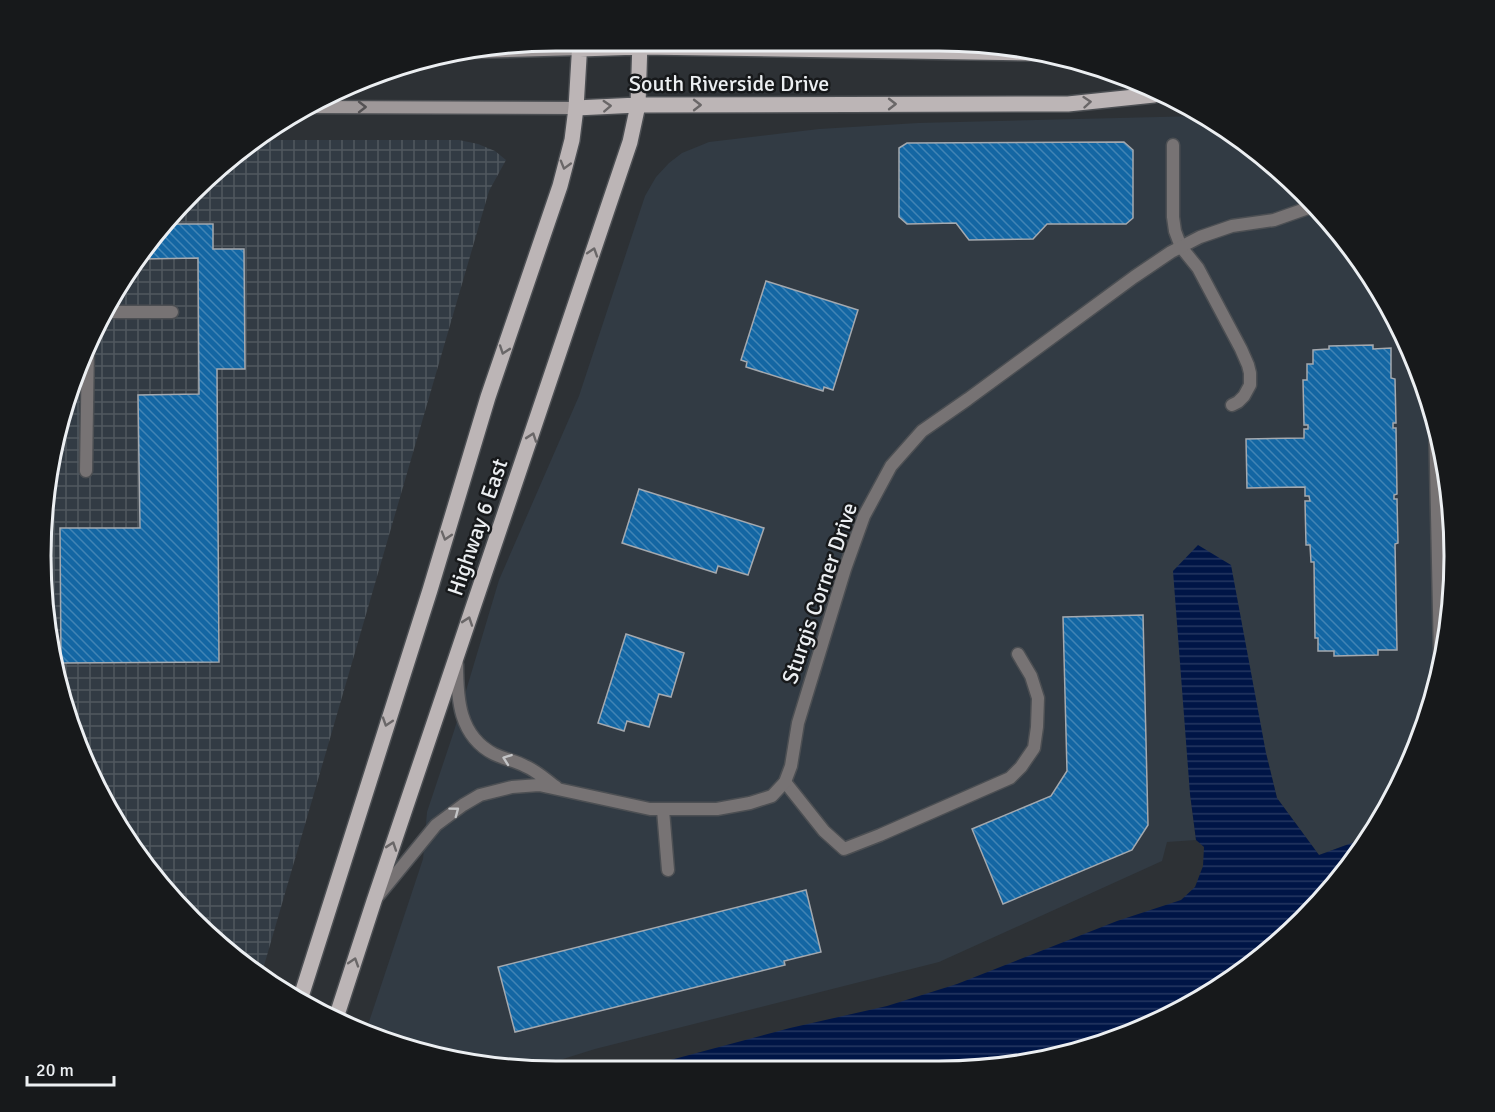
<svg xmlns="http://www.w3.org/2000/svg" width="1495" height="1112" viewBox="0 0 1495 1112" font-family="Signika,sans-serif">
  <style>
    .built { fill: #323b44 }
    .industrial { fill: url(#industrial-grid) }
    .water { fill: url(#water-rules) }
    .building { fill: url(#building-back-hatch); stroke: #a4a9af; stroke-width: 1.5 }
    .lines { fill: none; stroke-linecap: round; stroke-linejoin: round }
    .service-casing { stroke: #4c4f53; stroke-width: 15 }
    .minor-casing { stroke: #4c4f53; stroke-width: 15 }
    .secondary-casing { stroke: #4c4f53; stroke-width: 15 }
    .primary-casing { stroke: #4c4f53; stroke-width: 18 }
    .service { stroke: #777374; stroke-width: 12 }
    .minor { stroke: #777374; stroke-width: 12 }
    .secondary { stroke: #9e9899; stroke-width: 12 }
    .primary { stroke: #bcb5b6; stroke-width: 15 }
    .oneway { stroke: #6a6768 }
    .oneway2 { stroke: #545254 }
    .oneway3 { stroke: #c3c4c6 }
    .labels { text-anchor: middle; stroke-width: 5; stroke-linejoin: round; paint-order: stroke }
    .street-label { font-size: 22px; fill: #eceff2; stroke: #17191b }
    .rim { fill: none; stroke: #eceff2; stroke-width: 3 }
  </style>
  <defs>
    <pattern id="industrial-grid" width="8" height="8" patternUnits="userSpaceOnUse" patternTransform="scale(1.5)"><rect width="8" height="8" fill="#323b44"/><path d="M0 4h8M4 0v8" fill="none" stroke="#50585f"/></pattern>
    <pattern id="water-rules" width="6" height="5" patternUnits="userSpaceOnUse" patternTransform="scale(1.5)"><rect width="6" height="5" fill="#001546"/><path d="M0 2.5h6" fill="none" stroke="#253761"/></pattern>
    <pattern id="building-back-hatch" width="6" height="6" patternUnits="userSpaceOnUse" patternTransform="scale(1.5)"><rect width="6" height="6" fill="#1366a3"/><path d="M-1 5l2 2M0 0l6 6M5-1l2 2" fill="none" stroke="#4184b5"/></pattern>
  </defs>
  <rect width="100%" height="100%" fill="#2d3135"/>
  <path class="built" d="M1200,116L1226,128L1348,242L1401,328L1437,423L1453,523L1450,624L1427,722L1385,814L1368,837L1319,855L1277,798L1266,753L1190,794L1196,840L1167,842L1162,861L939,962L595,1049L563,1059L536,1070H522L422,1054L366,1031L423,859L427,812L454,731L499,580L579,396L645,196L656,177L669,163L682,153L709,142L819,129L918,123Z"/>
  <path class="industrial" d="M259,140H459L478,144L495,151L506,160L489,191L261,976L216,944L147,870L68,722L42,590L50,456L94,328L191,192Z"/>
  <path class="water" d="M1198,545L1231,565L1266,753L1277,798L1319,855L1368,837L1326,896L1253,965L1136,1032L1007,1067L633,1070L790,1028L887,1006L957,984L1117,921L1181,900L1195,887L1203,866L1204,847L1196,840L1190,794L1173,571Z"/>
  <path class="building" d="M1124,142L1133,150V218L1126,224H1047L1033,239L969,240L956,223L907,224L899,217V148L907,143Z
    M168,224H213V249H244L245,369H217L219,662L61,663L60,528H140L138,395L199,394L198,258L143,259Z
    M766,281L858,310L833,390L824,387L823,391L746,367L747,362L741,360Z
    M1373,345V349L1391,348V378L1395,379L1396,423H1393V428H1396L1397,494L1394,495V499H1397L1398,543L1395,544L1397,650H1378V655L1334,656V651H1318V638H1315L1314,562H1311L1310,545H1306L1305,501H1310L1309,496H1305V487L1247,488L1246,439L1304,438V429H1308V425H1304L1303,380H1307V364H1313V350L1329,349V346Z
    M639,489L764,528L748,575L718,566L716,573L622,543Z
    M1448,489L1453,523L1451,596H1450Z
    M1143,615L1148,825L1132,850L1003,904L972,829L1051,796L1067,771L1063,617Z
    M626,634L684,653L671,697L659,694L649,727L627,721L624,731L598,723Z
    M806,890L821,952L784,961L785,965L515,1032L498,967Z"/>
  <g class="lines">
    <defs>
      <path id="service" d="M1173,145V217L1175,231L1181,247L1198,268L1241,349L1248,365L1250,373V385L1244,396L1238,402L1232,405
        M105,312H172
        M1435,418L1440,658H1442
        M86,471L88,345
        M785,782L824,831L844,849L880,835L1010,778L1021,767L1034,748L1037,727L1038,698L1031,676L1018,654
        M663,810L668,870"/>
      <path id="minor" d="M457,664C457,699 459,736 494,754C504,759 516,761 525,766C537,771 546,780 556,787
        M378,896L436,825L463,805L480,795L512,787L539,785L650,809H717L750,803L772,796L785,782L791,766L798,723L845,569L864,516L891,466L922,431L968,399L1134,277L1171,252L1200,237L1232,226L1274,220L1311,207"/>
      <path id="secondary" d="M468,52L580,49
        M304,107L576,108"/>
      <path id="primary" d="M580,49L640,47L1040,53
        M576,108L638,105L1068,104L1154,95
        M299,1003L430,590L488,397L560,186L572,140L576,108L580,41
        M336,1018L374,901L630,142L638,105L640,41"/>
    </defs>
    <use href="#service" class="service-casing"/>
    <use href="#minor" class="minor-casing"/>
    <use href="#secondary" class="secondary-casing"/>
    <use href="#primary" class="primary-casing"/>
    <use href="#service" class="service"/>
    <use href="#minor" class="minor"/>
    <use href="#secondary" class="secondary"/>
    <use href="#primary" class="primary"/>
  </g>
  <defs><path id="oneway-chevron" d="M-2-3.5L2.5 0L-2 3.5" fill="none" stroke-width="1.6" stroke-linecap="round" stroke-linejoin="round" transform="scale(1.5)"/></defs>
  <g class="oneway">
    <use href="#oneway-chevron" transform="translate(1087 102) rotate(-5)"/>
    <use href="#oneway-chevron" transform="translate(892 104)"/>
    <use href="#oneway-chevron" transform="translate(697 105)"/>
    <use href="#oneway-chevron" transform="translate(607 106) rotate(-3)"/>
    <use href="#oneway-chevron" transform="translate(565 165) rotate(106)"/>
    <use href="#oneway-chevron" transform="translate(593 252) rotate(-72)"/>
    <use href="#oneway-chevron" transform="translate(504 350) rotate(109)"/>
    <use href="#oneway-chevron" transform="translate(532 437) rotate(-71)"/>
    <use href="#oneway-chevron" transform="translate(446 536) rotate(107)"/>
    <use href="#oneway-chevron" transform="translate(468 621) rotate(-71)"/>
    <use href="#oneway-chevron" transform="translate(387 722) rotate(108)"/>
    <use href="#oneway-chevron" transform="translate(392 846) rotate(-71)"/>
    <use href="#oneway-chevron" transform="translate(354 962) rotate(-72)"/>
  </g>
  <use class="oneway2" href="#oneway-chevron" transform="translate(362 107)"/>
  <g class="oneway3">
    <use href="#oneway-chevron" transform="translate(507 759) rotate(-160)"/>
    <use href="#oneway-chevron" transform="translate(455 811) rotate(-37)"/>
  </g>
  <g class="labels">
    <g class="street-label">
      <text x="729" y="91">South Riverside Drive</text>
      <text transform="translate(477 527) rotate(-71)" y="8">Highway 6 East</text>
      <text transform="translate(819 593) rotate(-71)" y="8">Sturgis Corner Drive</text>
    </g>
  </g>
  <path d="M0 0H1495V1112H0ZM556 51H939A505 505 0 0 1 1444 556V556A505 505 0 0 1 939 1061H556A505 505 0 0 1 51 556V556A505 505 0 0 1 556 51Z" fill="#17191b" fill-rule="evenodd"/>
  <path class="rim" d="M556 51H939A505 505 0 0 1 1444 556V556A505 505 0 0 1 939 1061H556A505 505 0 0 1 51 556V556A505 505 0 0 1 556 51Z"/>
  <path d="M27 1076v9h87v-9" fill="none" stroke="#eceff2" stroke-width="3"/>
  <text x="36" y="1076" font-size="18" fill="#eceff2" stroke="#17191b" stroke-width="4.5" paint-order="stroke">20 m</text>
</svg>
